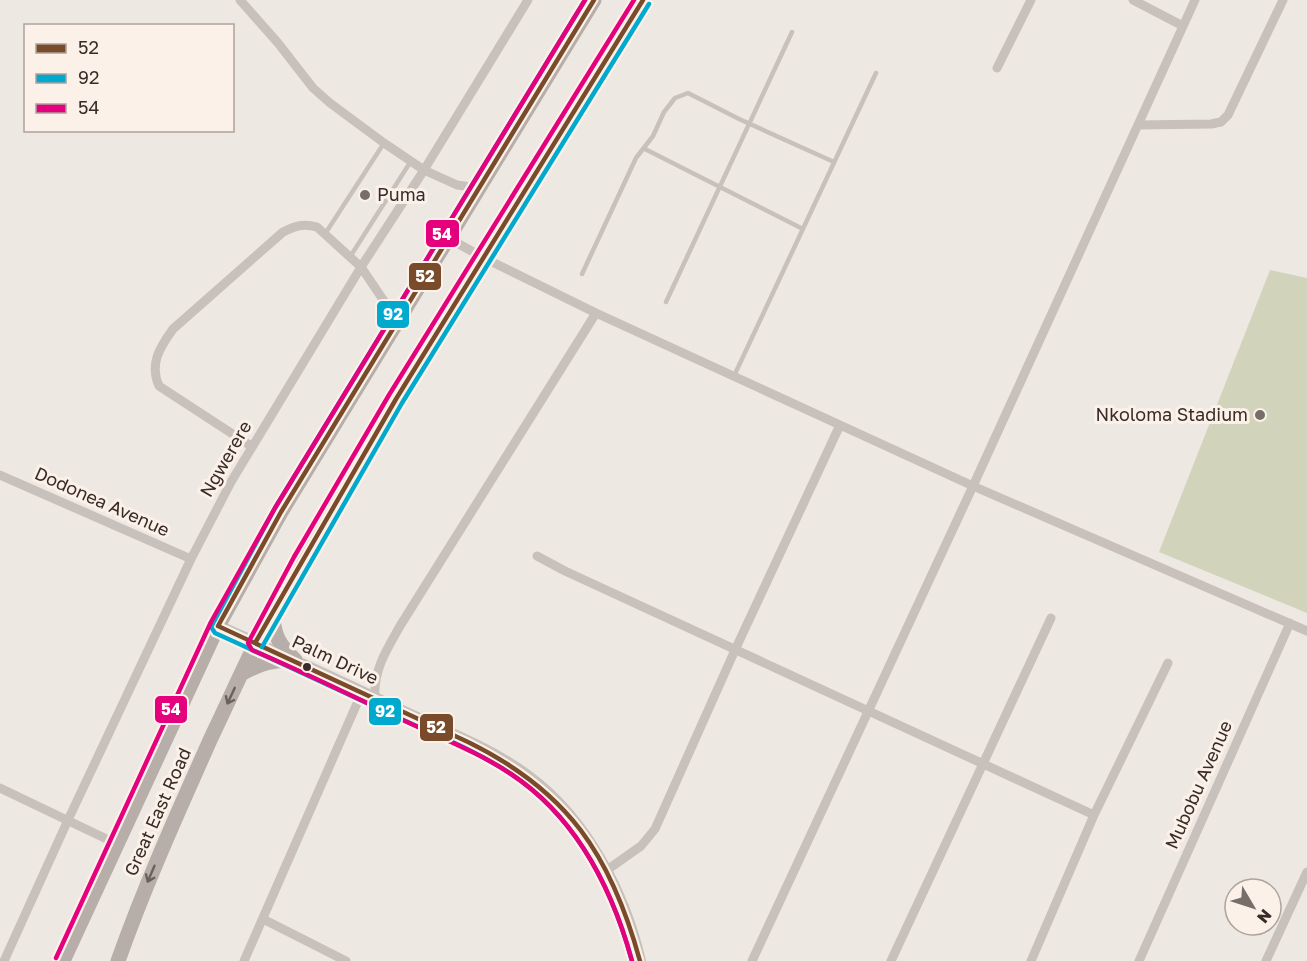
<svg xmlns="http://www.w3.org/2000/svg" width="1307" height="961" viewBox="0 0 1307 961" font-family="'Golos Text',sans-serif">
  <style>
    .green { fill: #d1d4bb }
    .lines { fill: none; stroke-linecap: round; stroke-linejoin: round }
    .service { stroke: #c8c0ba; stroke-width: 4.5 }
    .minor { stroke: #c8c0ba; stroke-width: 9 }
    .tertiary { stroke: #c8c0ba; stroke-width: 12 }
    .primary { stroke: #b7aea9; stroke-width: 15 }
    .bus-1-casing { stroke: #fbf1e9; stroke-width: 9 }
    .bus-2-casing { stroke: #fbf1e9; stroke-width: 9 }
    .bus-3-casing { stroke: #fbf1e9; stroke-width: 9 }
    .bus-1 { stroke: #7a4b2a; stroke-width: 4.5 }
    .bus-2 { stroke: #00a9ce; stroke-width: 4.5 }
    .bus-3 { stroke: #e5007d; stroke-width: 4.5 }
    .oneway { stroke: #6b605c }
    .poi-dot { fill: #786e69; stroke: #fbf1e9; stroke-width: 2 }
    .bus-dot { fill: #392c28; stroke: #fbf1e9; stroke-width: 2 }
    .labels { text-anchor: middle; stroke-width: 6; stroke-linejoin: round; paint-order: stroke }
    .poi-label { font-size: 18px; fill: #392c28; stroke: #fbf1e9; text-anchor: start }
    .street-label { font-size: 18px; fill: #392c28; stroke: #fbf1e9 }
    .line-badge { stroke: #fbf1e9; stroke-width: 2 }
    .badge-label { font-size: 16px; text-anchor: middle; font-weight: bold; fill: #fff }
  </style>
  <rect width="100%" height="100%" fill="#eee8e2"/>
  <path class="green" d="M1270,270L1307,278V613L1159,552Z"/>
  <g class="lines">
    <path class="service" d="M645,149L803,229
      M325,234L384,143
      M350,257L411,161
      M582,274L636,158L653,136L664,112L675,98L688,93L739,119L834,162
      M666,302L792,32
      M734,376L876,73"/>
    <path class="minor" d="M240,0L278,43L313,88L330,103L384,143L424,170L457,185L478,188
      M1133,0L1183,26
      M997,68L1031,0
      M1138,125L1211,124L1221,122L1228,115L1283,0
      M448,238L484,258L596,313L840,425L973,486L1307,631
      M251,446L159,386C149,364 160,347 173,329L283,232C295,226 303,223 317,227L361,267L384,301L396,323
      M0,475L191,559
      M537,556L565,571L1094,815
      M375,698C373,670 387,649 400,626L596,313
      M0,788L117,844
      M607,870L641,846L655,829L735,650L840,425
      M263,919L346,961
      M4,961L68,820L191,559L231,482L361,267L424,170L528,0
      M244,961L362,692
      M752,961L973,486L1195,0
      M891,961L1051,618
      M1031,961L1094,815L1168,663
      M1139,961L1290,623
      M1266,961L1307,872"/>
    <path class="tertiary" d="M218,626C280,654 343,682 404,712C446,732 492,749 529,777C586,819 624,893 640,961"/>
    <path class="primary" d="M272,611C274,635 278,644 295,660
      M241,674C259,664 274,659 295,660
      M63,961L218,626L281,512L594,0
      M118,961C145,885 178,812 211,738C231,696 250,653 272,611L383,421L643,0"/>
    <defs>
      <path id="bus-1" d="M594,0L281,512L218,626L468,742C568,791 611,855 640,961
        M255,643L396,399L643,0"/>
      <path id="bus-2" d="M585,0L275,508L211,627L215,633C277,661 339,690 401,719C438,736 477,751 511,774C576,817 612,888 632,961
        M262,647L402,403L649,4"/>
      <path id="bus-3" d="M56,958L211,622L275,508L585,0
        M632,961C612,888 576,817 511,774C478,752 441,738 405,721C354,697 304,672 252,650L248,643L294,557L389,395L634,0"/>
    </defs>
    <use href="#bus-1" class="bus-1-casing"/>
    <use href="#bus-2" class="bus-2-casing"/>
    <use href="#bus-3" class="bus-3-casing"/>
    <use href="#bus-1" class="bus-1"/>
    <use href="#bus-2" class="bus-2"/>
    <use href="#bus-3" class="bus-3"/>
  </g>
  <defs><path id="oneway-shaft" d="M-6 0H5M1.5-3L5.5 0L1.5 3" fill="none" stroke-width="1.6" stroke-linecap="round" stroke-linejoin="round" transform="scale(1.5)"/></defs>
  <g class="oneway">
    <use href="#oneway-shaft" transform="translate(231 696) rotate(115)"/>
    <use href="#oneway-shaft" transform="translate(151 874) rotate(113)"/>
  </g>
  <g class="poi-dot">
    <circle cx="365" cy="195" r="6"/>
    <circle cx="1260" cy="415" r="6"/>
  </g>
  <circle class="bus-dot" cx="307" cy="667" r="5"/>
  <g class="labels">
    <g class="poi-label">
      <text x="377" y="201">Puma</text>
      <text x="1248" y="421" text-anchor="end">Nkoloma Stadium</text>
    </g>
    <g class="street-label">
      <text transform="translate(226 459) rotate(-60)" y="6">Ngwerere</text>
      <text transform="translate(102 502) rotate(24)" y="6">Dodonea Avenue</text>
      <text transform="translate(335 660) rotate(25)" y="6">Palm Drive</text>
      <text transform="translate(1199 785) rotate(-66)" y="6">Mubobu Avenue</text>
      <text transform="translate(158 812) rotate(-66)" y="6">Great East Road</text>
    </g>
  </g>
  <g class="line-badge">
    <rect x="425" y="219" width="35" height="29" rx="6" fill="#e5007d"/>
    <rect x="408" y="262" width="34" height="29" rx="6" fill="#7a4b2a"/>
    <rect x="376" y="300" width="34" height="29" rx="6" fill="#00a9ce"/>
    <rect x="154" y="695" width="34" height="29" rx="6" fill="#e5007d"/>
    <rect x="368" y="697" width="34" height="29" rx="6" fill="#00a9ce"/>
    <rect x="419" y="713" width="35" height="29" rx="6" fill="#7a4b2a"/>
  </g>
  <g class="badge-label">
    <text x="442" y="240">54</text>
    <text x="425" y="282">52</text>
    <text x="393" y="320">92</text>
    <text x="171" y="715">54</text>
    <text x="385" y="717">92</text>
    <text x="436" y="733">52</text>
  </g>
  <rect x="24" y="24" width="210" height="108" fill="#fbf1e9" stroke="#ada29c" stroke-width="1.5"/>
  <rect x="36" y="44" width="30" height="9" fill="#7a4b2a" stroke="#ada29c" stroke-width="1.5"/>
  <text x="78" y="54" font-size="18" fill="#392c28">52</text>
  <rect x="36" y="74" width="30" height="9" fill="#00a9ce" stroke="#ada29c" stroke-width="1.5"/>
  <text x="78" y="84" font-size="18" fill="#392c28">92</text>
  <rect x="36" y="104" width="30" height="9" fill="#e5007d" stroke="#ada29c" stroke-width="1.5"/>
  <text x="78" y="114" font-size="18" fill="#392c28">54</text>
  <g transform="translate(1253 907) rotate(129)"><circle r="28" fill="#fbf1e9" stroke="#ada29c" stroke-width="1.5"/>
  <path d="M0-4.5L10 22L0 15L-10 22Z" fill="#786e69"/>
  <text y="-9" font-size="16" font-weight="bold" text-anchor="middle" fill="#392c28">N</text>
  </g>
</svg>
